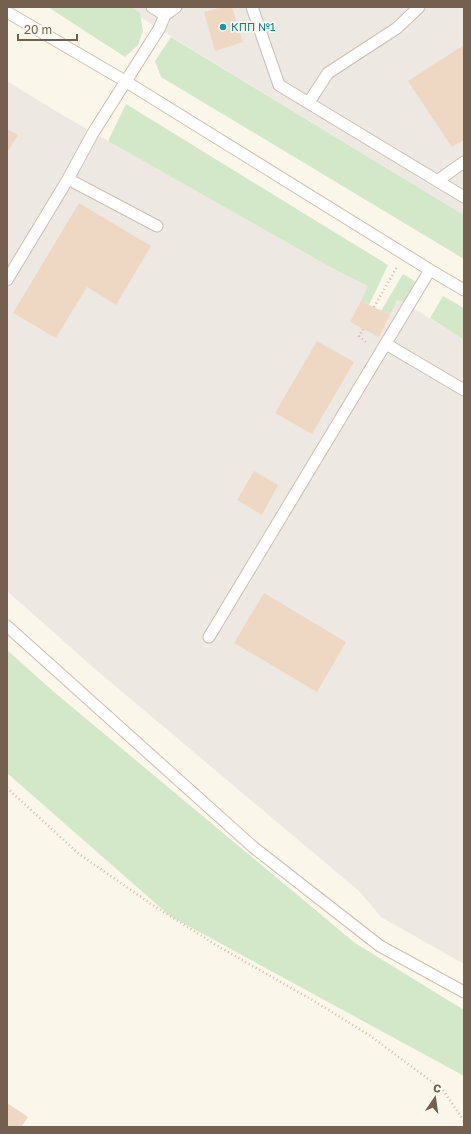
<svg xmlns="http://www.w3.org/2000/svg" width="471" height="1134" viewBox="0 0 471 1134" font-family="'Golos Text',sans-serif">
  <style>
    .industrial { fill: #ede8e2 }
    .green { fill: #d3e8c9 }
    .building { fill: #efd8c3 }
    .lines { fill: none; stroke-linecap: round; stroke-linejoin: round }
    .lane-casing { stroke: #cdbfb0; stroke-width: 13 }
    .path { stroke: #d4bba6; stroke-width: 2.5; stroke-dasharray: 1 3; stroke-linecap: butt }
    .lane { stroke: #fff; stroke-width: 11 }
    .culture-dot { fill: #0f9aa8; stroke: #fef9f0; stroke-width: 1.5 }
    .labels { text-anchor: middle; stroke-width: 3.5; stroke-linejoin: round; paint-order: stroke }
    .culture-label { font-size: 11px; fill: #0d838f; stroke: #fef9f0; text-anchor: start }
  </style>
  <rect width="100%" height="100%" fill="#fbf6ea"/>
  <path class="industrial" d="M125,7H464V215L159,29Z
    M7,81L64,116L332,268L369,286L361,301L390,315L397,300L410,306L464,340V964L381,917L359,891L95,669L7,591Z"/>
  <path class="green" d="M48,7H131L140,13L143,31L138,45L125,57Z
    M171,37L464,215V259L161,77L155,61Z
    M126,104L388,265L369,305L361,301L368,286L332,268L108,141Z
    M403,274L416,282L404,303L397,300L390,315L381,311Z
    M443,296L464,308V340L430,318Z
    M7,650L54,692L355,943L464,1010V1076L170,916L7,773Z"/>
  <path class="building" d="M222,7H232L243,42L215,51L204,12Z
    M464,45V140L452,147L408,81Z
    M7,129L18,135L7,153Z
    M79,203L151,246L116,305L87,287L56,338L13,313Z
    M361,301L390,315L379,337L350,322Z
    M317,341L354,362L312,434L275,413Z
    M254,471L278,485L262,515L237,500Z
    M264,593L346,642L317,692L234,643Z
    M7,1103L28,1117L21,1127H7Z"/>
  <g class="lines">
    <defs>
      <path id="lane" d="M152,7L165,15
        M252,7L279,85L464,197
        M7,12L125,81L430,270L464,290
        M309,102L328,73L397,28L419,7
        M68,179L157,226
        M437,181L464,162
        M7,280L68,179L93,133L159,29L165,15L176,7
        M386,344L464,390
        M7,626L253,847L380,946L464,992
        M209,637L430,270"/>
    </defs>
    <use href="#lane" class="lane-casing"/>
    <path class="path" d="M374,307L397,267
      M363,329L359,336L367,343
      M7,788L79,854L151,904L221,948L314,1001L369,1035L443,1090L464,1121"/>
    <use href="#lane" class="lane"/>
  </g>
  <circle class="culture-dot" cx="223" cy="27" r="4"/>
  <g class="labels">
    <g class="culture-label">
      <text x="231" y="31">КПП №1</text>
    </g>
  </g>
  <rect width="471" height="1134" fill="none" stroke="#755f4f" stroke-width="16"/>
  <g transform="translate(435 1098) rotate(13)" stroke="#fef9f0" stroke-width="3" paint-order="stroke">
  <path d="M0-3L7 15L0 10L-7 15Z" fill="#755f4f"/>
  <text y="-6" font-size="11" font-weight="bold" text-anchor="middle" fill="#755f4f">С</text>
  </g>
  <path d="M18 34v6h59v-6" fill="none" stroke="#755f4f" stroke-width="2"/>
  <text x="24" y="34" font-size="12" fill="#755f4f" stroke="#fef9f0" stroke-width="3" paint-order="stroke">20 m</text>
</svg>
